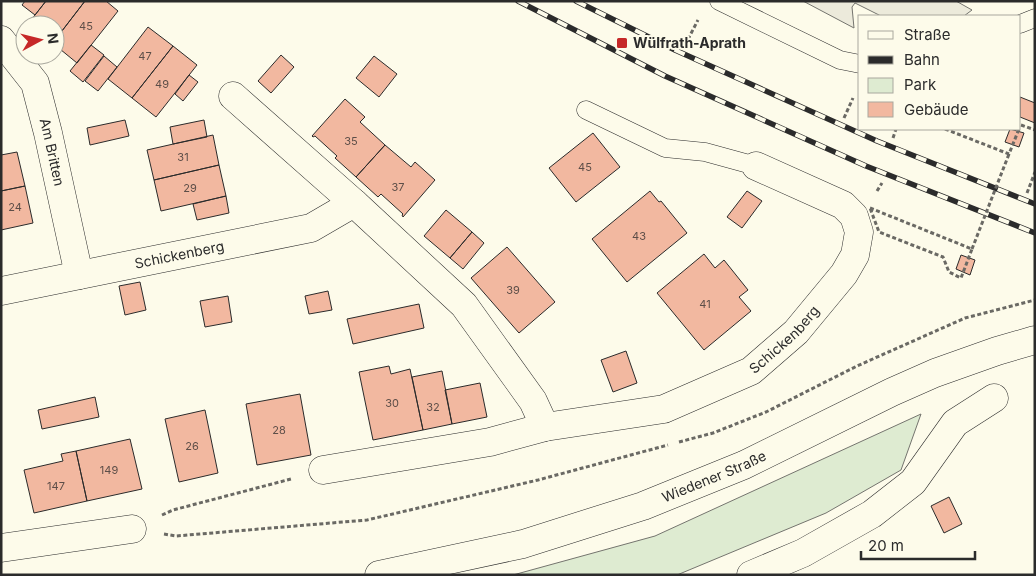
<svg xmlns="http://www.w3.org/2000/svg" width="1036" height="576" viewBox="0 0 1036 576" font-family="Inter,sans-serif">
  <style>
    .green { fill: #deebd1; stroke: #74746e }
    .parking { fill: #eceadb; stroke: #74746e }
    .building { fill: #f2b8a0; stroke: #2b2b2b }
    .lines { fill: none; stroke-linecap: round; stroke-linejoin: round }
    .service-casing { stroke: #2b2b2b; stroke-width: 19 }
    .minor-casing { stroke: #2b2b2b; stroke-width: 29 }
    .secondary-casing { stroke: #2b2b2b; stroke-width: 29 }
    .path { stroke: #6a6964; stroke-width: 3; stroke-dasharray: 4 2.5; stroke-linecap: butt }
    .service { stroke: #fdfbea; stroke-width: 18 }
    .minor { stroke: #fdfbea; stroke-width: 28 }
    .secondary { stroke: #fdfbea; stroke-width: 28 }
    .rail-casing { stroke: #2b2b2b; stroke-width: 5.5 }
    .rail { stroke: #fdfbea; stroke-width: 4; stroke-dasharray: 11; stroke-linecap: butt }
    .path-bridge { stroke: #6a6964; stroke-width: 3; stroke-dasharray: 4 2.5; stroke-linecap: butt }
    .poi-dot { fill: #c62828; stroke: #fdfbea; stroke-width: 2 }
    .labels { text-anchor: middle; stroke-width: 4; stroke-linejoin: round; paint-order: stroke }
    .number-label { font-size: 11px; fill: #5d4e48 }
    .poi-label { font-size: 14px; font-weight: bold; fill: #2b2b2b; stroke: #fdfbea; text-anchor: start }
    .street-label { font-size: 14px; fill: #2b2b2b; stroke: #fdfbea }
  </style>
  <rect width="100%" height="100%" fill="#fdfbea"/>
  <path class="green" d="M921,414L901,470L826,513L677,575H513L655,536Z"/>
  <path class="parking" d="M803,1H956L972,10L964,16H881L855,3L852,7L854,28Z"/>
  <path class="building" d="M25,1H46L35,15L22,5Z
    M46,1H85L55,40V25L28,24Z
    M85,1H106L118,11L77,63L55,45V40Z
    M148,27L173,46L132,98L108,79Z
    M91,45L104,55L83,82L70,71Z
    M173,46L197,65L156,117L132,98Z
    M281,55L294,67L271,93L258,81Z
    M104,56L117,67L98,91L85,81Z
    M374,56L397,74L379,97L356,78Z
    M189,75L198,82L183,101L175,94Z
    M1020,97L1035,103V123L1020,117Z
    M345,99L365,117L360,122L385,145L356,177L335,158L337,156L315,136L313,137L312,136Z
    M125,120L129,136L90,145L87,128Z
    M204,120L207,137L173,144L170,127Z
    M1010,129L1024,133L1019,147L1005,142Z
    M593,133L620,167L576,202L549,168Z
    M213,135L219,165L154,180L147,150Z
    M385,145L411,167L415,162L435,180L403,217L402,215L403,214L381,194L378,197L356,177Z
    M17,152L25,186L1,191V155Z
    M219,165L226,196L161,211L154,180Z
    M25,186L33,223L1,230V191Z
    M650,191L659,202L661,201L687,233L627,282L592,239Z
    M747,191L762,201L742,228L727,217Z
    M226,196L229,213L197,220L193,204Z
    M446,210L472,232L450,258L424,236Z
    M472,232L484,243L463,269L450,258Z
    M507,247L555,302L519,333L471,278Z
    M704,254L715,268L724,260L748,290L739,297L751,311L704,350L657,293Z
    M961,255L975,260L970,275L956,269Z
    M140,282L146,310L125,315L119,286Z
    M328,291L332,310L309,314L305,296Z
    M228,296L232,322L205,327L200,301Z
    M419,304L424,328L353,344L347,319Z
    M626,351L637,383L613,392L601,360Z
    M389,366L391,374L410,369L423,430L373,440L359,372Z
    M442,371L452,424L423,430L412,377Z
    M480,383L487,417L452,424L445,390Z
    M300,394L311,455L257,465L246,404Z
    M95,397L99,417L42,429L38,410Z
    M205,410L218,473L179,482L165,419Z
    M130,439L142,489L87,501L76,451Z
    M76,451L87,501L34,513L24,470L63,461L61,454Z
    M949,497L962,524L944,533L931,506Z"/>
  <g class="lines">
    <defs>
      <path id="service" d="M719,1L840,60L860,64
        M1020,24L1035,18
        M586,110L665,148L705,152L756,166"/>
      <g id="minor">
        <path id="s1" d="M1,40L35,83L48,133L79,275"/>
        <path d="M233,96L354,203"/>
        <path id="s2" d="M1,291L311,228L354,203L464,305L533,401L545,427L664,409L751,371L796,332L844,274L855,255L859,232L854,216L843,205L756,166"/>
        <path d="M323,470L490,442L545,427"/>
        <path d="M1,548L132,529"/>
        <path d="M751,575L803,553L872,514L913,482L955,423L994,398"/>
      </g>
      <g id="secondary">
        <path id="s3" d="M379,575L523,544L643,506L744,465L892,392L935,373L997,351L1035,340"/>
      </g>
    </defs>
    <use href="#service" class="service-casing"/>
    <use href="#minor" class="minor-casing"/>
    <use href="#secondary" class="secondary-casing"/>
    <path class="path" d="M685,45L698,20
      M844,118L853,98
      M1021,125L1035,130
      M945,129L1009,154L1019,129
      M893,138L896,129
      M877,191L882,183
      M1027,193L1035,172
      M870,208L972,249L961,278L949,272L943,257L879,232Z
      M679,442L713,433L766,412L857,366L965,318L1035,300
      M162,515L173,510L291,479
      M164,534L176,536L367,520L538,480L668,445"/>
    <use href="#service" class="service"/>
    <use href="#minor" class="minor"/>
    <use href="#secondary" class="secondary"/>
    <defs>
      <path id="rail" d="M518,1L665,76L866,166L1035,233
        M576,1L675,50L877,141L1035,204"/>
    </defs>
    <use href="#rail" class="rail-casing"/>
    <use href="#rail" class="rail"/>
    <path class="path-bridge" d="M972,249L1009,154"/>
  </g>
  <rect class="poi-dot" x="616" y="37" width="12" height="12" rx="2.5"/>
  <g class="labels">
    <g class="number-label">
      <text x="86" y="30">45</text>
      <text x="145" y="60">47</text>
      <text x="162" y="88">49</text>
      <text x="351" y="145">35</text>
      <text x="183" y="161">31</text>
      <text x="585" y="171">45</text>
      <text x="398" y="191">37</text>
      <text x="190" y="192">29</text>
      <text x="15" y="211">24</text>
      <text x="639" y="240">43</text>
      <text x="513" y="294">39</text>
      <text x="705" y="308">41</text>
      <text x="392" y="407">30</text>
      <text x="433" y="411">32</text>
      <text x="279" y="434">28</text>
      <text x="192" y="450">26</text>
      <text x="109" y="474">149</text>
      <text x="56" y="490">147</text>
    </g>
    <g class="poi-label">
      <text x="633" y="48">Wülfrath-Aprath</text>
    </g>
    <g class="street-label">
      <text dy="5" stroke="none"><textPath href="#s1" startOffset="126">Am Britten</textPath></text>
      <text dy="5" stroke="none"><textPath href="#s2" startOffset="182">Schickenberg</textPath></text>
      <text dy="5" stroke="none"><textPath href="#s2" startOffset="924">Schickenberg</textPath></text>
      <text dy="5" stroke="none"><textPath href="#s3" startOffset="350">Wiedener Straße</textPath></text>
    </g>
  </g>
  <rect width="1036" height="576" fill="none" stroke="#2b2b2b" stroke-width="5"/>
  <rect x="858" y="15" width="162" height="115" fill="#fdfbea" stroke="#a9a89e"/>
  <rect x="868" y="31" width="25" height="8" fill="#fdfbea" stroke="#a9a89e"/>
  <text x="904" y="40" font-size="15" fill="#2b2b2b">Straße</text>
  <rect x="868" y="56" width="25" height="8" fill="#2b2b2b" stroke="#a9a89e"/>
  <text x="904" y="65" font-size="15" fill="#2b2b2b">Bahn</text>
  <rect x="868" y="78" width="25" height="15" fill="#deebd1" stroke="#a9a89e"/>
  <text x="904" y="90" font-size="15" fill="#2b2b2b">Park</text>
  <rect x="868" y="102" width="25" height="15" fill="#f2b8a0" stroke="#a9a89e"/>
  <text x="904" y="115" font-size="15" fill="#2b2b2b">Gebäude</text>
  <g transform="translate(40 40) rotate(83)"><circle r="24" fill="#fdfbea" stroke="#a9a89e"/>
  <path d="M0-4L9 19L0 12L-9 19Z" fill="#c62828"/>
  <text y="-8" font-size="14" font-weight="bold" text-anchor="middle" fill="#2b2b2b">N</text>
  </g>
  <path d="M861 551v8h114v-8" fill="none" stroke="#2b2b2b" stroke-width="2.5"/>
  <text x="868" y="551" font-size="15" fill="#2b2b2b" stroke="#fdfbea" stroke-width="4" paint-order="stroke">20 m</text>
</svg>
